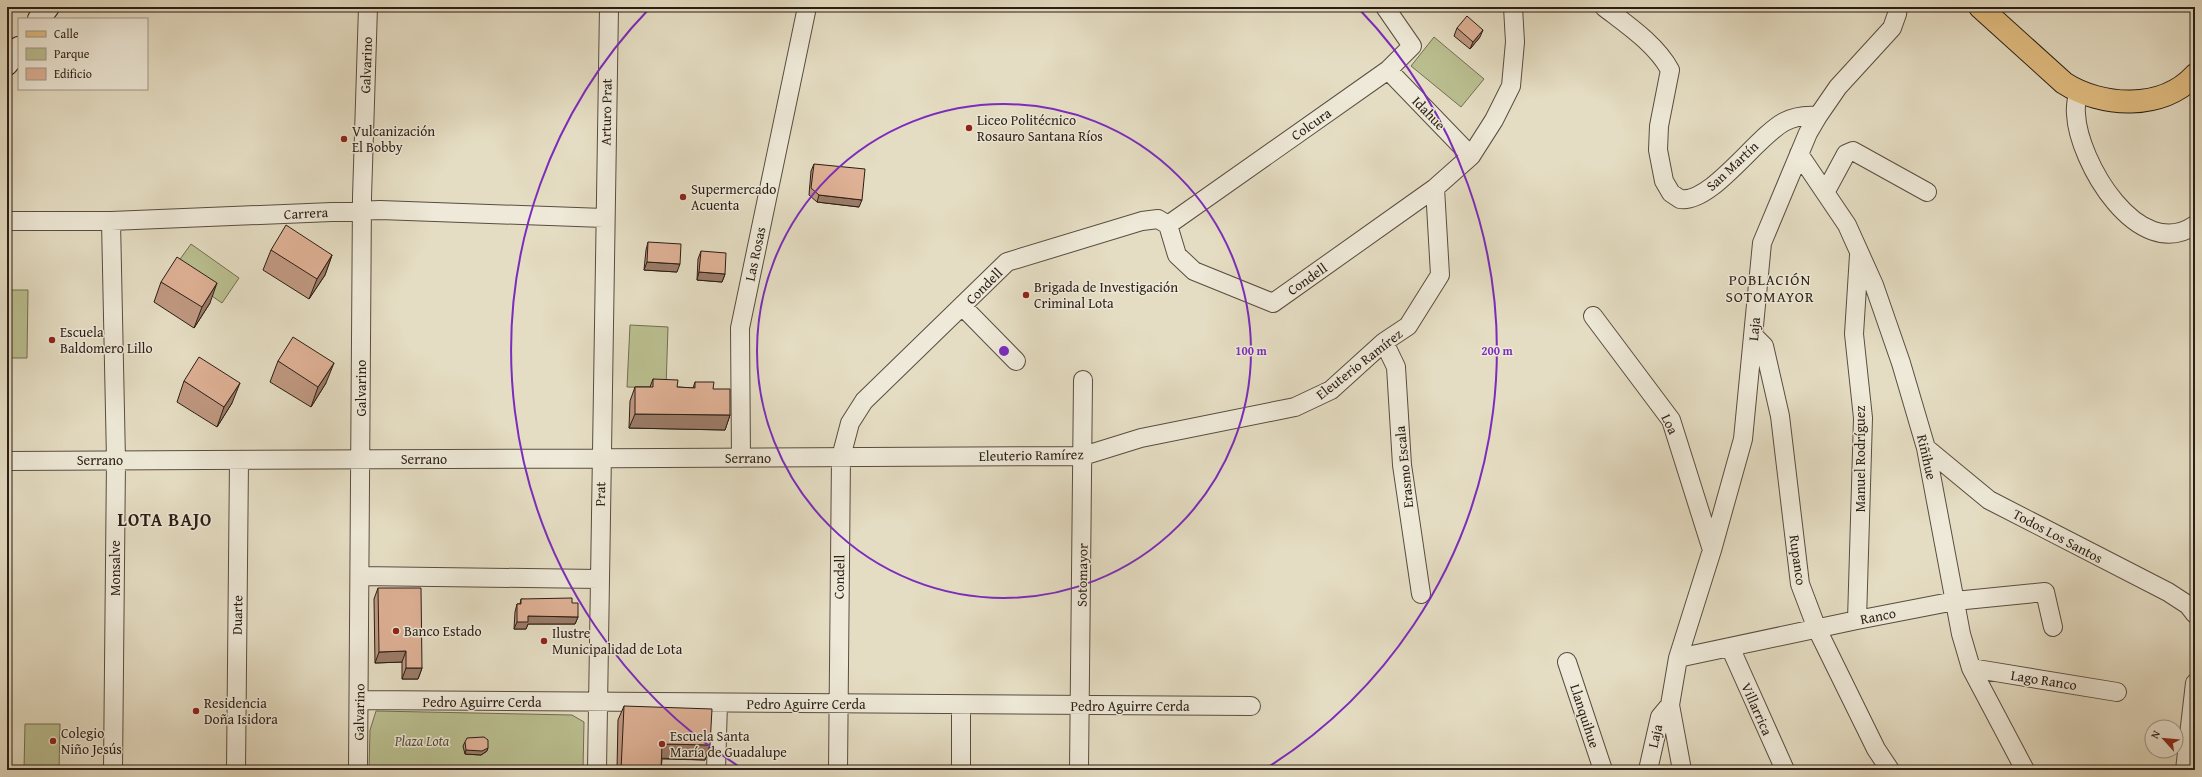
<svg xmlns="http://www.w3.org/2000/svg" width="2202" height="777" viewBox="0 0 2202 777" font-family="'Gentium Book Plus',serif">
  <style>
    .green { fill: #babf90; stroke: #726e52 }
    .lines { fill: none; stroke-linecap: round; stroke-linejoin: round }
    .street-casing { stroke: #594d40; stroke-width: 20 }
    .secondary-casing { stroke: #2a1d15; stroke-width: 24 }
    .primary-casing { stroke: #2a1d15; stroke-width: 24 }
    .street { stroke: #eee9d8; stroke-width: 18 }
    .secondary { stroke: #eee9d8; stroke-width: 22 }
    .primary { stroke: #e2be82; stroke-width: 22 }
    .wall { fill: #c09881; stroke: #2a1d15 }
    .shaded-wall { fill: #9c7c69; stroke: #2a1d15 }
    .building { fill: #dfb196; stroke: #2a1d15 }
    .ring { fill: none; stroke: #7b2cbf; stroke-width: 2 }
    .poi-dot { fill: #8f2418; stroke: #eee9d8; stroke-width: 1.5 }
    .labels { text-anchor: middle; stroke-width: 3; stroke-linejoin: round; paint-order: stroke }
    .street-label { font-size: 14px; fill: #2a1d15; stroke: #eee9d8 }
    .poi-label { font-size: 14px; fill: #2a1d15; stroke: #eee9d8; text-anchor: start }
    .park-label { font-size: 14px; font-style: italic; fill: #554e3a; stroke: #eee9d8 }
    .neighbourhood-label { font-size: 15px; letter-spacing: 1px; fill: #2a1d15; stroke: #eee9d8 }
    .district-label { font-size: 18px; font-weight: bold; letter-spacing: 1px; fill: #2a1d15; stroke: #eee9d8 }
    .centre { fill: #7b2cbf; stroke: #eee9d8; stroke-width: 2 }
    .ring-label { font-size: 12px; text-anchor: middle; font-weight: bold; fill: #7b2cbf; stroke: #eee9d8; stroke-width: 3; stroke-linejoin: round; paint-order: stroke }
  </style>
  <rect width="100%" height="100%" fill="#e5ddc3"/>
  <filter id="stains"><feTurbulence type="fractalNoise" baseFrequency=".005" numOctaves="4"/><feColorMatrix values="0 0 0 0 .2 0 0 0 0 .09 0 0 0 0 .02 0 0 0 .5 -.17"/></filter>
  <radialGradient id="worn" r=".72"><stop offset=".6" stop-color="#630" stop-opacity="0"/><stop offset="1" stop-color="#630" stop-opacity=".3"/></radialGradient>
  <path class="green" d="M1434,37L1484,79L1461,107L1411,66Z
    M191,244L239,278L222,303L173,269Z
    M7,290H28L27,358H7Z
    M630,325L668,327L666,388L627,387Z
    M376,711L572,715L584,722L583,770H369L370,730Z
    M25,724H60L59,770H24Z"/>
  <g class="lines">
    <defs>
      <path id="street" d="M1604,7C1626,24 1656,44 1670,70L1659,126L1658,150L1664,181L1671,193L1680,199C1711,204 1755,138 1784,122C1795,116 1806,115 1818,116
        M1388,70L1471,156
        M2078,92C2077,99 2075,106 2076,114C2078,161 2138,264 2195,225
        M1799,154L1847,225L1874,285L1901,363L1926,448L1961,634L1971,668L2025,770
        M1826,191L1846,154L1853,151L1927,192
        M7,221H111L380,210L604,218
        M111,221L116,460L113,770
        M1168,225L1388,70L1412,46L1385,7
        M963,307L1016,361
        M1593,316L1671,420L1712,550
        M1754,336L1764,346L1780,416L1800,584L1817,629L1876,749L1890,770
        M1384,342L1396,367L1402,465L1421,594
        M1926,448L1989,500L2168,592L2188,605L2195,614
        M741,458L740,328L807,7
        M7,461L1083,456L1141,438L1295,407L1331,390L1384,342L1408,326L1440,275L1435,188L1471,156L1494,120L1511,86L1515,42L1513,7
        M360,576L599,579
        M1857,620L1863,418L1854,334L1859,255
        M1730,647L1785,770
        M1678,658L1857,620L1955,601L2045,592L2053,627
        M1567,662L1603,770
        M1971,668L2117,692
        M360,700L1251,706
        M236,770L239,460
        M358,770L362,197L368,7
        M597,770L609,7
        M716,770L718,703
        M838,770L841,457L850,423L864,401L1007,262L1142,221L1158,219L1168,225L1177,255L1194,271L1273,303L1435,188
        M961,770V705
        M1079,770L1083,380
        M1648,770L1660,717L1670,705
        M1682,770L1670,705L1678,658L1712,550L1743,439L1762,243L1808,133L1818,116L1838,87L1892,28L1897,14L1898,7
        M2185,770L2195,683"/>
      <path id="secondary" d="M39,19L48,7
        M7,64L19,48"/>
      <path id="primary" d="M1980,7L2064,83C2101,107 2162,111 2195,75"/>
    </defs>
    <use href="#street" class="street-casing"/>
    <use href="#secondary" class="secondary-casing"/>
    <use href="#primary" class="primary-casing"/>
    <use href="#street" class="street"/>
    <use href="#secondary" class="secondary"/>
    <use href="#primary" class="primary"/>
  </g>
  <path class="wall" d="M1457,28L1480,37L1470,49L1454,36Z
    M814,164L859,207L817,202L809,195L811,171Z
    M648,242L677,272L644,270L646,250Z
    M271,250L332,255L325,275L309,299L263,270Z
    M701,251L725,274L722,282L697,280L698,259Z
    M161,282L210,303L194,328L154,302Z
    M278,361L326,383L311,407L270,382Z
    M653,379L677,387L693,388L695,382L713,389L730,415L725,430L629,428L630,401L635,387H650Z
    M184,381L232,403L217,427L177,402Z
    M378,588L422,668L418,679H402V662L375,663L374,599Z
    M521,599L572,603L578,617L575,624H528L526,629H514L515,612L517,604H520Z
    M624,706L710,745L705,760L662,759L661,770H617L618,720Z
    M465,742L487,751L481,755L465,754L463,746Z"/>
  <path class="shaded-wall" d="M1483,30L1480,37L1470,49L1473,42Z
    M819,195L862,200L859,207L817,202Z
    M332,255L325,275L309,299L317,279Z
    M647,262L680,264L677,272L644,270Z
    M699,272L725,274L722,282L697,280Z
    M217,283L210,303L194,328L202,307Z
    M334,363L326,383L311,407L318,387Z
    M240,383L232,403L217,427L224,407Z
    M635,414L730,415L725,430L629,428Z
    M528,616L578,617L575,624H528L526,629H514L517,622Z
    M406,651L402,662L375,663L379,652Z
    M406,668H422L418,679H402Z
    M662,744L710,745L705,760L657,758Z
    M488,748L487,751L481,755L465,754L466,750Z"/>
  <path class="building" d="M1467,16L1483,30L1473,42L1457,28Z
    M814,164L865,169L862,200L819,195L811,188Z
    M286,225L332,255L317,279L271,250Z
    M648,242L681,244L680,264L647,262Z
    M701,251L726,253L725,274L699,272Z
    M177,257L217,283L202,307L161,282Z
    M293,337L334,363L318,387L278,361Z
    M199,357L240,383L224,407L184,381Z
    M653,379L678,380L677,387L695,388V382H714L713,389H730V415L635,414V387H653Z
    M378,588H421L422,668H406V651L379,652Z
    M572,598V603H578V617L528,616V622H517V604H521V599Z
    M624,706L712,709L710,745L662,744L661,770H621Z
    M484,737L488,740V748L482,751L466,750L465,742L467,738Z"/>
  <g class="ring">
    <circle cx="1004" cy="351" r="247"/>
    <path d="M743 769A493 493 0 0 1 649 9M1359 9A493 493 0 0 1 1265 769"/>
  </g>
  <g class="poi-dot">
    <circle cx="969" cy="128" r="4"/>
    <circle cx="344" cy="139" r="4"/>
    <circle cx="683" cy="197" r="4"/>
    <circle cx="1026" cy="295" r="4"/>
    <circle cx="52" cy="340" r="4"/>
    <circle cx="396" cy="631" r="4"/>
    <circle cx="544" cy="641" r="4"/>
    <circle cx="196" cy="711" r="4"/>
    <circle cx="53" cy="741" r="4"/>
    <circle cx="662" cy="744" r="4"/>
  </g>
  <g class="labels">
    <g class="street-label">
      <text transform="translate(366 65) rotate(-88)" y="5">Galvarino</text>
      <text transform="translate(606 112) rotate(-89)" y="5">Arturo Prat</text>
      <text transform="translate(1429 113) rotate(46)" y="5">Idahue</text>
      <text transform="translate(1311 124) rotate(-35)" y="5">Colcura</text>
      <text transform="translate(1732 166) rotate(-43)" y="5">San Martín</text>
      <text transform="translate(306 213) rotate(-3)" y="5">Carrera</text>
      <text transform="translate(755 254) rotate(-78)" y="5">Las Rosas</text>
      <text transform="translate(1307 279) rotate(-35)" y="5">Condell</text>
      <text transform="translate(984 286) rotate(-45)" y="5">Condell</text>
      <text transform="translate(1754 329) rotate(-85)" y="5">Laja</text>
      <text transform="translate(1359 364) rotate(-38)" y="5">Eleuterio Ramírez</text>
      <text transform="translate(361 388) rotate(-90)" y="5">Galvarino</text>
      <text transform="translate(1670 424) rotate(64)" y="5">Loa</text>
      <text transform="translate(1031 455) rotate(-1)" y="5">Eleuterio Ramírez</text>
      <text transform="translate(1927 457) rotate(77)" y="5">Riñihue</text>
      <text x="748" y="463">Serrano</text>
      <text x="424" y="464">Serrano</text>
      <text transform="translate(1860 459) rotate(-90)" y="5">Manuel Rodríguez</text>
      <text x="100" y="465">Serrano</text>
      <text transform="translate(1404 467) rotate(-96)" y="5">Erasmo Escala</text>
      <text transform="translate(600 494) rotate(-89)" y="5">Prat</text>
      <text transform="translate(2058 536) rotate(28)" y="5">Todos Los Santos</text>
      <text transform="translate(1798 560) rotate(82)" y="5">Rupanco</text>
      <text transform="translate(115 568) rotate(-90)" y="5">Monsalve</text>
      <text transform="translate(1082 575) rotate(-89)" y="5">Sotomayor</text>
      <text transform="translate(839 577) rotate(-89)" y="5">Condell</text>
      <text transform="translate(237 615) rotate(-89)" y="5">Duarte</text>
      <text transform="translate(1878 616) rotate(-11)" y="5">Ranco</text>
      <text transform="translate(2044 680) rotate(9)" y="5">Lago Ranco</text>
      <text x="482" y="707">Pedro Aguirre Cerda</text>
      <text x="806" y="709">Pedro Aguirre Cerda</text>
      <text x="1130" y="711">Pedro Aguirre Cerda</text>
      <text transform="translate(1757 709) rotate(66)" y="5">Villarrica</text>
      <text transform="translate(359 712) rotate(-89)" y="5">Galvarino</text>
      <text transform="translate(1585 716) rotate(72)" y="5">Llanquihue</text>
      <text transform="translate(1655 736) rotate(-77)" y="5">Laja</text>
    </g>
    <g class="poi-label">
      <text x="977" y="125">Liceo Politécnico<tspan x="977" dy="16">Rosauro Santana Ríos</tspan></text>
      <text x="352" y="136">Vulcanización<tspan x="352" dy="16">El Bobby</tspan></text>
      <text x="691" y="194">Supermercado<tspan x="691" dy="16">Acuenta</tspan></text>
      <text x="1034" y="292">Brigada de Investigación<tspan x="1034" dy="16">Criminal Lota</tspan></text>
      <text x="60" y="337">Escuela<tspan x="60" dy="16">Baldomero Lillo</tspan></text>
      <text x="404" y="636">Banco Estado</text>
      <text x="552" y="638">Ilustre<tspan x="552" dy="16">Municipalidad de Lota</tspan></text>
      <text x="204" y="708">Residencia<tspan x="204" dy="16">Doña Isidora</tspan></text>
      <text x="61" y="738">Colegio<tspan x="61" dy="16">Niño Jesús</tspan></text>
      <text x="670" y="741">Escuela Santa<tspan x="670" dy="16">María de Guadalupe</tspan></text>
    </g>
    <g class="park-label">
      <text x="422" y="746">Plaza Lota</text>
    </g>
    <g class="neighbourhood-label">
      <text x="1770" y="285">POBLACIÓN<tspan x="1770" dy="17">SOTOMAYOR</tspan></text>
    </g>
    <g class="district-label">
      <text x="165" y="526">LOTA BAJO</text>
    </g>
  </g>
  <circle cx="1004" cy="351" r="6" class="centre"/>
  <g class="ring-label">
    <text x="1251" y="355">100 m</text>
    <text x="1497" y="355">200 m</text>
  </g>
  <rect width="2202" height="777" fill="none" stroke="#e5ddc3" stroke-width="24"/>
  <rect x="8" y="8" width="2186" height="761" fill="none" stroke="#2a1d15" stroke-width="2"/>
  <rect x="12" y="12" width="2178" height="753" fill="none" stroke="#2a1d15"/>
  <rect x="18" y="18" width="130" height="72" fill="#eee9d8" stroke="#a0978a"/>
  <rect x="26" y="31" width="20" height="6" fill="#e2be82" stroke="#a0978a"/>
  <text x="54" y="38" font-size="12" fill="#2a1d15">Calle</text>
  <rect x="26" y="48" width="20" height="12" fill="#babf90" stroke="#a0978a"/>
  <text x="54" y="58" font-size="12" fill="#2a1d15">Parque</text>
  <rect x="26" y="68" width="20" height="12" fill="#dfb196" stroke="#a0978a"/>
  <text x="54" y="78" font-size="12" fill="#2a1d15">Edificio</text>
  <g transform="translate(2164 739) rotate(297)"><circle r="19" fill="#eee9d8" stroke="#a0978a"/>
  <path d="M0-3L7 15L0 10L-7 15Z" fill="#8f2418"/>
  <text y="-6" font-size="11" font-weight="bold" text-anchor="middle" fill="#2a1d15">N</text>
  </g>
  <rect width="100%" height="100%" filter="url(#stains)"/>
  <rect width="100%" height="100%" fill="url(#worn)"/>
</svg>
